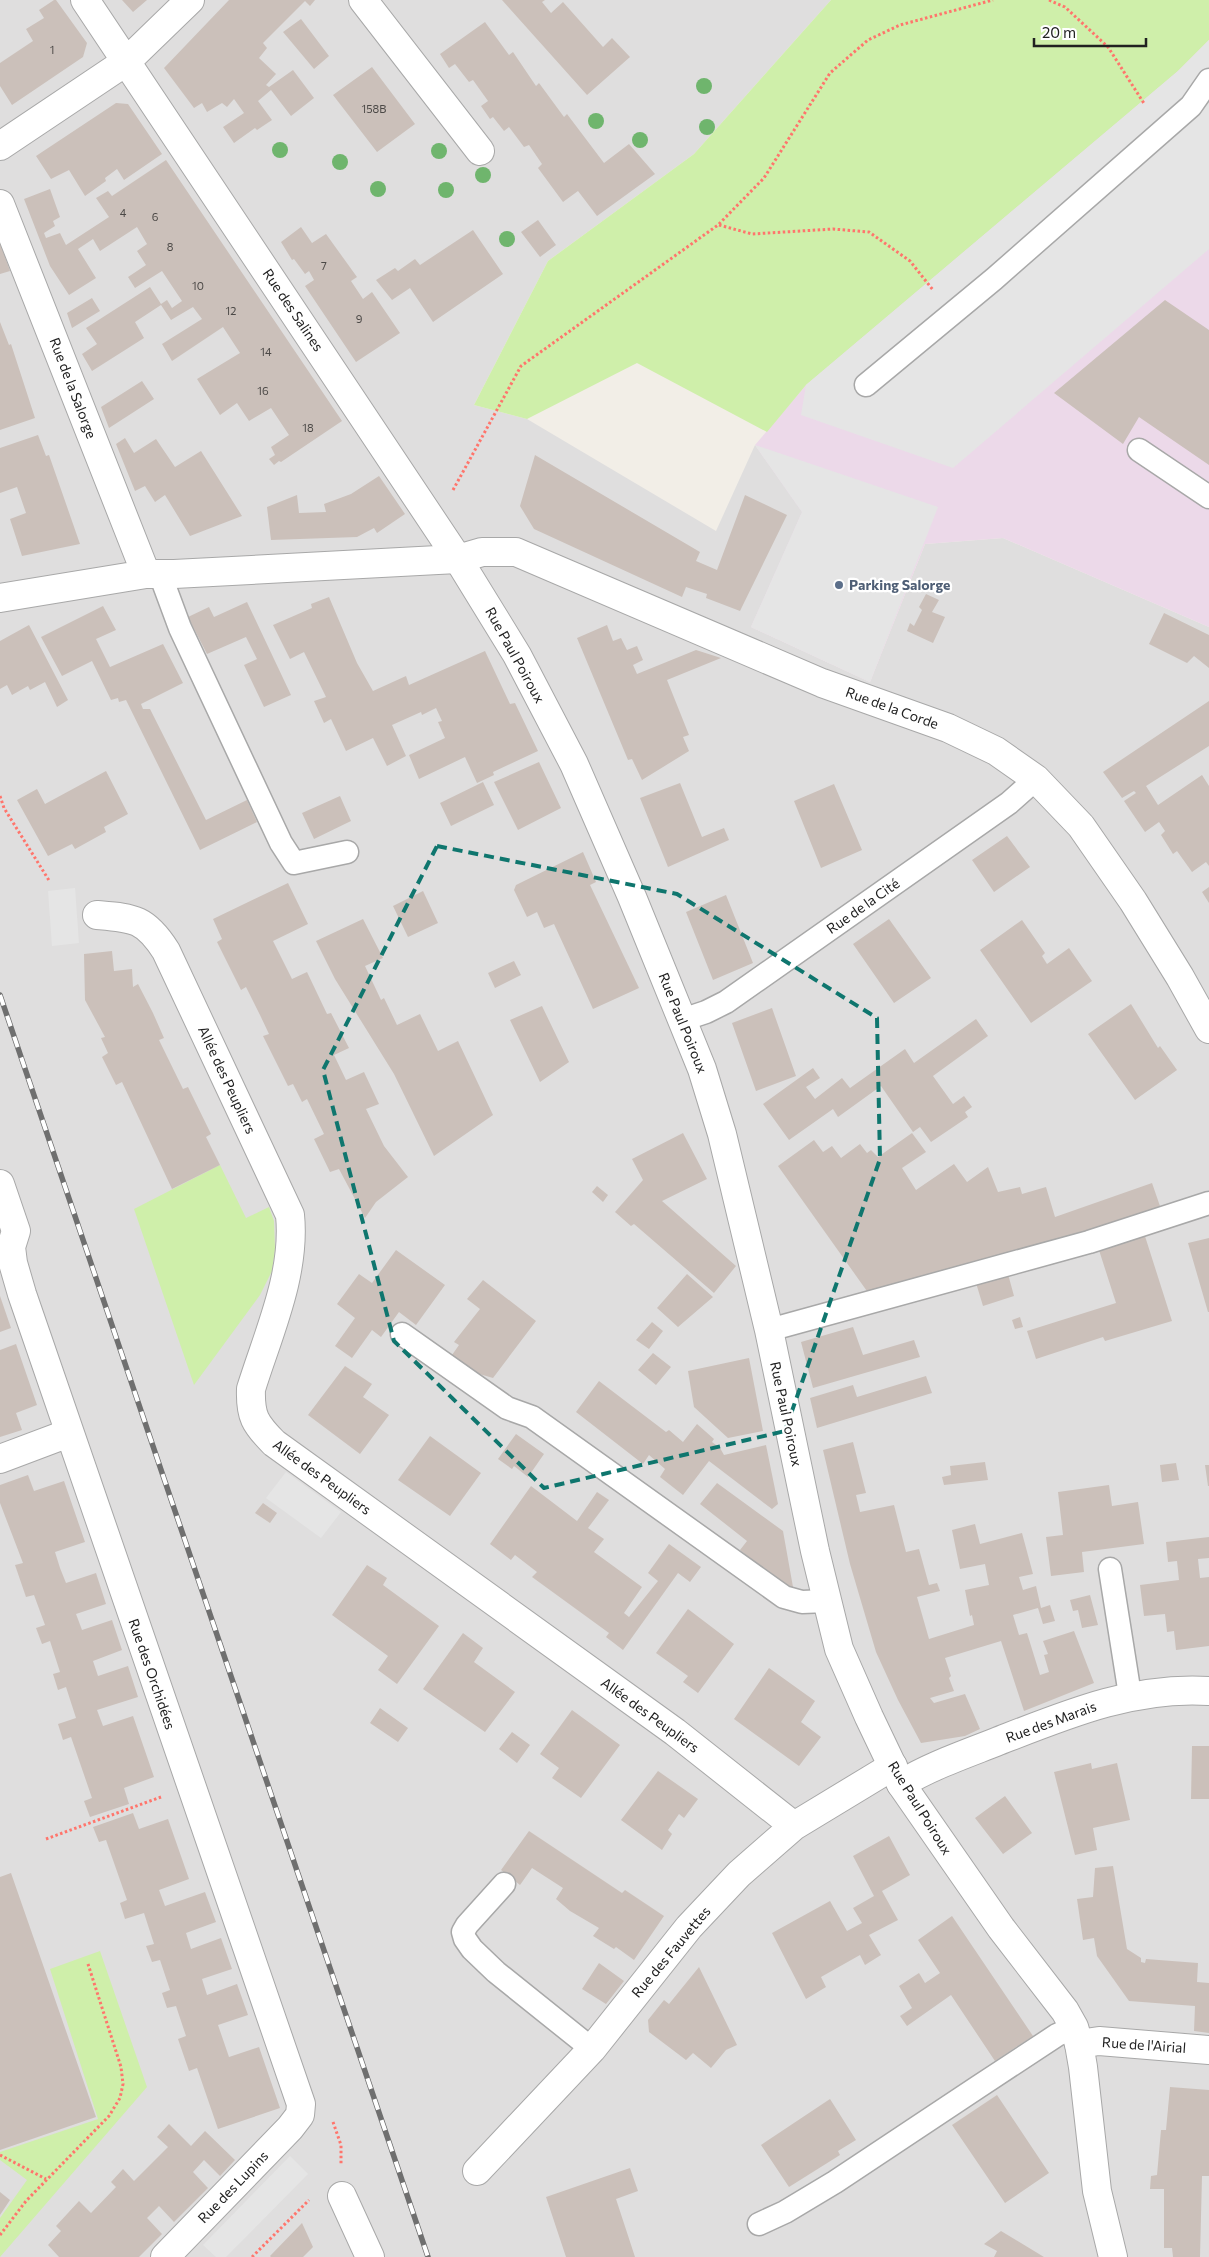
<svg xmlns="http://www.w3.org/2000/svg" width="1209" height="2257" viewBox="0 0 1209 2257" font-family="Commissioner,sans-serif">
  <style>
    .residential { fill: #dfdede }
    .industrial { fill: #ecd9e9 }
    .grass { fill: #cfefaa }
    .parking { fill: #e5e5e5 }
    .building { fill: #cbc0ba }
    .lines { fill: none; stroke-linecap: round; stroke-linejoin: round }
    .service-casing { stroke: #a8a8a8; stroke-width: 25 }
    .minor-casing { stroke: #a8a8a8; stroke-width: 30 }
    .tertiary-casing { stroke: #a8a8a8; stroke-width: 30 }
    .path { stroke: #ff756c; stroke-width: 3; stroke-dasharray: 2.5 2.5; stroke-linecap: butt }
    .service { stroke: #fff; stroke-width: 22 }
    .minor { stroke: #fff; stroke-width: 28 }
    .tertiary { stroke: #fff; stroke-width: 28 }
    .rail-casing { stroke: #6f6f6f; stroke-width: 5.5 }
    .rail { stroke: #fff; stroke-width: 4; stroke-dasharray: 11; stroke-linecap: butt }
    .tree { fill: #6fb56d }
    .marked { fill: none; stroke: #0f766e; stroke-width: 4; stroke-dasharray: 10 6; stroke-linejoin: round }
    .service-dot { fill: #5c6f8a; stroke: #fff; stroke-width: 2 }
    .labels { text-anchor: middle; stroke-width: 4.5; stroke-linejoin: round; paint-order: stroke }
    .number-label { font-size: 11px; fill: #4c4947 }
    .street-label { font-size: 14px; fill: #212121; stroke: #fff }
    .service-label { font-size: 14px; font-weight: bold; fill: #4e5e75; stroke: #fff; text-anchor: start }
  </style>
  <rect width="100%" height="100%" fill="#f2eee7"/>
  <path class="residential" d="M0,0H831L694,154L548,261L474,405L527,419L716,531L755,445L803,512L751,627L870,682L925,544L1003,538L1209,627V2257H0Z"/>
  <path class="industrial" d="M1209,40V627L1003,538L925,544L870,682L751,627L802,512L755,445L806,385Z"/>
  <path class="grass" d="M831,0H1209V40L1178,71L806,385L767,432L637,363L527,419L474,405L548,261L694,154Z
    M220,1165L246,1218L269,1207L274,1221L275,1249L272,1271L260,1295L194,1385L134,1209Z
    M100,1951L147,2087L0,2257V2218L27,2180L0,2160V2152L98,2119L50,1969Z"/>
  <path class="parking" d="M1209,40V249L953,468L801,415L806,385L1178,71Z
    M755,445L938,507L870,682L751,627L802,512Z
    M75,888L79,943L52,946L48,891Z
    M286,1472L341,1512L321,1538L266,1498Z
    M290,2156L308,2174L226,2257H216L203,2245Z"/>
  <path class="building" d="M54,0H56L87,43L83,57L12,105L0,86V63L33,41L26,29L44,18L39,10Z
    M122,0H147L133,12Z
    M229,0H315L310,6L305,1L263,43L267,48L259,58L276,74L266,85L269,87L293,70L314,98L291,116L271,90L258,101L272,120L257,130L255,128L234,143L223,127L244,113L234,99L227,107L222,103L207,112L202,103L194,108L164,68Z
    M502,0H545L542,2L551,13L563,2L603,47L612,38L630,57L587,95Z
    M301,19L329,56L314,69L283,32Z
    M485,22L509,55L513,52L536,86L539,83L564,117L567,114L604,163L629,144L655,174L597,216L578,191L563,202L538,168L542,164L529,145L524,147L509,127L504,131L493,117L490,119L481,106L488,101L473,80L469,82L455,64L449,68L440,54Z
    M372,67L415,124L377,152L333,95Z
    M116,103L128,104L162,154L124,180L117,169L105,178L106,181L85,196L69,170L51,179L36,156Z
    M166,160L342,421L281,462L279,461L274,465L269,459L275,455L271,447L289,435L271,408L249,421L237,403L220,415L197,379L240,353L223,327L172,361L162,344L202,319L193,307L171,320L161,305L135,322L144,338L92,371L82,354L97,344L86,328L150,287L161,304L167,300L172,308L182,301L162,271L135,288L128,277L146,265L137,251L147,244L137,227L100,251L93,239L78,249L96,278L69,295L50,266L24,199L50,189L60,217L53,221L55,226L44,233L46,238L60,233L66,245L109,217L96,198L108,191L112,196Z
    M538,220L556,245L540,257L521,232Z
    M301,227L312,243L326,234L357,277L351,281L363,299L372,292L400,333L356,362L305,286L314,280L309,271L305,274L294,259L292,260L281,242Z
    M473,230L503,274L433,322L410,288L392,300L376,280L395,268L398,271L415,259L420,265Z
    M0,242L10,271L0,274Z
    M92,298L100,311L72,328L67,313Z
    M1165,300L1209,330V465L1139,417L1123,444L1054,393Z
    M0,322L9,345L11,344L35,418L0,430Z
    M142,381L154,399L109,428L101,407Z
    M38,435L46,456L49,455L80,544L22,556L10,519L26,513L17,487L0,493V448Z
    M125,438L134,453L156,439L175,467L201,451L242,516L190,536L165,495L155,502L145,486L135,491L116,444Z
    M535,455L700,552L696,561L717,570L745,495L787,515L740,611L706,598L707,594L686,587L682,597L534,529L520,506Z
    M379,476L405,514L377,533L374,528L357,537L271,540L267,507L297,495L299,513L326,512L324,504L351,494Z
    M926,594L939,600L932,612L945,617L933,643L907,631L910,623L914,626L922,610L919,607Z
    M329,597L357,663L373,691L406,676L409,685L485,651L510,704L515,703L538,751L493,772L494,775L477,783L465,757L419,779L409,755L445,738L438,722L442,721L436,708L422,715L421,712L392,725L406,756L387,766L373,738L346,751L331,719L324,723L314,701L326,697L304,652L290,659L273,625L312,608L311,604Z
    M247,602L291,695L264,707L244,665L257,659L246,637L207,654L188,617L209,607L214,617Z
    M103,606L116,630L96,639L110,667L163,644L183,683L141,704L143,709H150L206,820L247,800L257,822L200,850L126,700L119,702L118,698L111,700L92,661L62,676L41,637Z
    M1164,613L1209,635V668L1194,656L1187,663L1149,644Z
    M29,625L68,700L57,707L45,682L30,690L28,686L12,695L7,685L0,689V641Z
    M607,625L613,641L621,638L627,650L637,646L643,660L633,665L637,674L696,650L721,658L667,680L689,735L683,737L689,751L642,780L632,759L628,760L577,638Z
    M1209,701V746L1146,786L1158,805L1202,775L1209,786V866L1206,862L1192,872L1177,851L1173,854L1161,835L1165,831L1159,822L1145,832L1124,801L1136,793L1134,791L1122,798L1103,772Z
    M539,762L561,808L518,830L494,782Z
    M106,771L128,814L104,827L106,832L75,849L72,844L48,856L17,800L37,789L45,804Z
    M483,782L494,805L451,826L440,803Z
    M680,783L702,837L724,828L729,840L668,867L640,798Z
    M834,784L862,850L821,868L794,801Z
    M340,796L351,821L314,839L302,813Z
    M1007,836L1030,867L994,892L972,860Z
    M583,852L596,882L590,885L639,988L593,1009L554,924L544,928L537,912L527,917L514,890L516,885Z
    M288,883L308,924L273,941L292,979L307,972L327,1014L331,1013L349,1048L334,1055L346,1080L364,1072L379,1104L366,1109L384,1146L408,1177L376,1202L365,1218L339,1169L330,1172L314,1139L324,1134L307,1099L302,1102L293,1084L288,1086L263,1036L269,1034L260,1015L246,987L241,990L217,942L222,939L213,919Z
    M1209,887V903L1202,892Z
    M423,891L438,923L408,937L393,906Z
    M726,895L753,963L713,980L686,912Z
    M363,919L383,958L365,966L381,1000L384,998L397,1025L420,1014L438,1051L458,1041L493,1115L434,1156L394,1074L335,979L316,941Z
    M889,919L931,978L894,1003L853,944Z
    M1022,920L1045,953L1042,956L1047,964L1069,948L1092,981L1031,1023L980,950Z
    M112,951L114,971L132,969L133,987L138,984L153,1013L164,1038L159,1040L183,1089L188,1087L211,1134L206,1137L220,1165L172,1189L122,1082L116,1085L102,1057L108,1053L101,1038L105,1037L85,1000L84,954Z
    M514,961L521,975L495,988L488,973Z
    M1131,1004L1158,1048L1160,1046L1177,1070L1135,1100L1088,1034Z
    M542,1006L569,1062L540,1082L510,1020Z
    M772,1008L796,1076L756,1091L732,1023Z
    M976,1019L988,1036L933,1076L953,1104L964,1096L972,1107L965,1112L968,1117L931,1142L920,1127L913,1132L881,1086L838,1117L833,1109L789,1140L763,1104L813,1068L820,1078L806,1087L815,1099L842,1078L850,1088L905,1049L914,1063Z
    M683,1133L707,1179L662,1201L736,1266L714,1293L634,1224L631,1226L615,1212L643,1180L632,1159Z
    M912,1133L926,1152L902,1168L916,1190L954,1164L967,1182L988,1167L998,1192L1020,1187L1022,1194L1046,1187L1055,1217L1152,1183L1161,1209L1058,1243L869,1294L778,1166L814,1140L823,1152L832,1146L841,1158L860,1144L867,1153L871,1150L878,1157Z
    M597,1186L608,1195L603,1202L592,1192Z
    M1144,1233L1172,1321L1105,1341L1103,1337L1036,1359L1027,1331L1116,1303L1098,1247Z
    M1209,1238V1312H1208L1188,1243Z
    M396,1250L445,1285L416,1325L399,1312L381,1337L372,1330L352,1358L335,1346L355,1318L337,1304L359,1274L372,1283Z
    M687,1274L713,1297L678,1327L657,1308Z
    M1008,1274L1014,1296L983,1306L976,1283Z
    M483,1280L536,1321L493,1378L476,1373L452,1355L459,1345L454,1342L480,1309L467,1299Z
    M0,1296L11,1328L0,1332Z
    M1020,1317L1023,1327L1015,1329L1012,1320Z
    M652,1322L663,1331L649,1349L636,1340Z
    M853,1327L863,1355L914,1340L920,1357L813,1388L801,1342Z
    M16,1344L37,1405L16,1413L22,1430L0,1437V1350Z
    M653,1353L671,1367L656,1385L638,1370Z
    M749,1358L763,1431L728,1438L694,1407L688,1371Z
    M345,1366L372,1384L363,1397L389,1415L360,1454L308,1415Z
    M926,1376L932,1393L817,1428L810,1398L853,1385L857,1397Z
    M599,1381L666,1432L669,1430L683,1442L697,1424L714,1439L712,1442L720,1448L724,1455L766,1445L778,1504L772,1509L709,1461L683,1495L660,1477L665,1469L649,1455L643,1464L576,1412Z
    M516,1434L544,1454L528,1477L514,1466L512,1469L498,1459Z
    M430,1436L481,1473L450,1516L398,1480Z
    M853,1442L866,1493L856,1495L860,1512L894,1505L906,1552L919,1549L929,1585L937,1583L940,1591L917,1597L929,1639L974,1625L972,1615L970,1616L965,1590L989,1585L985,1564L960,1569L952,1530L975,1524L980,1544L1022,1533L1033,1574L1019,1577L1023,1590L1036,1586L1041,1608L1050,1605L1055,1621L1043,1624L1038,1608L1013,1615L1019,1635L1027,1633L1040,1675L1049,1672L1044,1655L1048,1654L1043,1641L1074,1631L1094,1683L1024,1711L1001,1641L945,1658L951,1676L949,1678L954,1691L930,1698L934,1703L965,1694L980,1729L965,1736L921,1743L898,1700L876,1652L850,1564L823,1450Z
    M985,1462L988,1480L944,1485L942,1477L951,1475L950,1466Z
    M1176,1463L1179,1480L1162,1482L1160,1465Z
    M1205,1465H1209V1486H1208Z
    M28,1475L34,1491L64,1481L85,1542L55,1552L60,1568L66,1583L96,1573L106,1604L76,1614L82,1630L112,1620L122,1650L93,1661L98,1676L128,1666L138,1697L97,1710L103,1726L133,1716L154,1777L124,1788L129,1804L90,1817L84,1801L92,1798L71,1737L63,1740L58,1724L76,1718L66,1687L58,1690L53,1674L60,1672L50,1641L42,1644L36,1628L45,1625L34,1595L26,1597L15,1565L23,1563L0,1503V1485Z
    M717,1483L783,1531L793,1587L790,1590L740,1550L747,1541L700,1504Z
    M1109,1485L1112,1506L1138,1502L1144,1544L1082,1552L1084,1572L1051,1576L1046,1537L1063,1535L1058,1492Z
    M531,1486L577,1521L597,1492L609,1500L588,1528L604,1539L594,1552L642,1587L624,1613L629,1617L658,1581L648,1573L669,1544L701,1567L690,1582L678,1573L623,1650L606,1637L609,1633L532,1577L537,1572L515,1555L511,1560L490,1544Z
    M263,1503L277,1513L270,1523L255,1513Z
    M1209,1537V1558L1198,1559L1200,1578L1209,1577V1646L1176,1650L1174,1631L1167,1632L1165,1614L1144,1616L1140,1585L1179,1580L1177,1561L1168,1562L1166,1542Z
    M367,1565L387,1578L383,1585L439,1626L397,1684L378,1670L388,1656L332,1615Z
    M1090,1595L1098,1625L1082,1628L1078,1610L1073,1611L1070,1600Z
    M688,1609L734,1644L698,1693L683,1682L688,1676L656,1653Z
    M463,1633L483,1648L474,1662L515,1692L485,1732L423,1689Z
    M769,1668L815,1701L801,1722L821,1737L799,1766L734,1719Z
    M380,1708L408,1728L398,1742L370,1723Z
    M572,1710L620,1745L581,1798L552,1778L559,1768L540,1754Z
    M512,1732L530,1745L517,1763L499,1749Z
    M1192,1746H1209V1799H1191Z
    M1091,1763L1092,1769L1117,1763L1130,1820L1093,1828L1097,1850L1075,1855L1054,1772Z
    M658,1771L698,1799L684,1818L679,1814L668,1830L672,1834L662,1850L621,1820Z
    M1005,1796L1032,1833L1003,1854L975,1818Z
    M133,1813L139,1829L168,1819L189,1879L159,1890L165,1906L205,1892L216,1922L186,1933L191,1949L221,1938L232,1969L202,1979L207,1995L237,1984L248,2015L218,2025L229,2057L259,2047L280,2108L218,2129L197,2068L189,2071L178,2039L186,2036L176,2006L167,2008L162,1993L170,1990L160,1960L152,1962L146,1946L154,1944L144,1913L125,1919L120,1903L127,1900L106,1840L99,1842L93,1827Z
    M529,1831L622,1893L625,1890L664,1916L634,1960L616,1947L614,1949L593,1936L599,1928L570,1911L556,1899L563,1888L532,1868L520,1885L501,1870Z
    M889,1836L910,1875L882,1891L898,1920L869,1935L881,1955L865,1965L860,1955L821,1977L826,1987L806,1999L772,1933L830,1901L847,1931L862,1923L853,1908L874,1896L853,1856Z
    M1113,1866L1127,1949L1141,1958V1962L1145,1963L1146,1959L1198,1963L1197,1982L1209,1983V2033L1194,2031L1195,2006L1129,2001L1097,1956L1094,1938L1083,1940L1077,1899L1093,1897L1095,1868Z
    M11,1873L96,2117L0,2150V1877Z
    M952,1916L1033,2036L995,2061L951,1995L907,2026L900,2016L912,2008L899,1986L919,1973L925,1983L940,1973L918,1940Z
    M599,1963L624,1981L606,2004L582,1989Z
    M699,1967L737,2045L726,2050L711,2068L693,2053L686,2060L649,2032L648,2020L664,2000L669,2004Z
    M1170,2087L1209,2090V2176H1202L1200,2257H1173L1172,2248H1164V2189H1150L1151,2176L1157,2175L1161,2130H1166Z
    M997,2095L1049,2173L1005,2203L952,2125Z
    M830,2099L856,2140L838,2151L840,2155L789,2187L761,2145Z
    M169,2124L191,2146L205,2131L235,2160L220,2176L204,2160L193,2172L208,2188L174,2222L159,2206L147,2218L162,2234L139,2257H59L48,2245L61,2231L56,2226L79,2201L91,2213L116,2187L111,2182L123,2169L134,2181L168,2147L157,2137Z
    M630,2168L638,2191L616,2199L635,2257H566L546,2197Z
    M0,2192L10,2200L0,2215Z
    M302,2223L313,2247L303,2257H271L270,2256Z
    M1001,2231L1044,2257H994L997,2251L984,2244Z"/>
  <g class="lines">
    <defs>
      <path id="service" d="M866,385L994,279L1191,106L1209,80
        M1139,450L1209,497
        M160,574L180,628L281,843L294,863L347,852
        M682,1020L706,1012L726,1002L1009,803L1036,779
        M769,1330L1089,1242L1209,1203
        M402,1334L507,1408L532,1417L784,1597L802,1602L827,1601
        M1110,1569L1130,1695
        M504,1884L467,1925L463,1932L465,1939L472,1949L496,1972L592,2049
        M759,2224L785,2212L835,2182L978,2087L1057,2035L1074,2027"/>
      <path id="minor" d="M363,0L480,151
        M0,204L146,574
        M0,598L146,574H174L438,560L458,559L482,552H516L822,683L948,728L996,751L1036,779L1081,826L1133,901L1180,977L1209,1029
        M97,915C133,918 145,918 166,951L290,1215C296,1274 268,1334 251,1389C250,1416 255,1424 274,1443L675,1732L794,1826
        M0,1184L16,1231L11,1247L13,1263L22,1294L301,2104L300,2115L290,2128L165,2257
        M0,1459L69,1433
        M901,1784C931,1766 963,1755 996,1742C1065,1715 1133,1686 1209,1691
        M1079,2044L1099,2041L1209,2050
        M477,2171L592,2049L689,1927L739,1874L794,1826L893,1766
        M342,2196L370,2257"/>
      <path id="tertiary" d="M85,0L458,559L517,655L574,764L632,897L702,1069L722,1134L769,1330L815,1551L839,1649L869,1717L901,1784L1001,1928L1065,2011L1074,2027L1079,2044L1083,2067L1097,2191L1113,2257
        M0,146L127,61L190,0"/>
    </defs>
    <use href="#service" class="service-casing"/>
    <use href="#minor" class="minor-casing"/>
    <use href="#tertiary" class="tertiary-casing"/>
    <path class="path" d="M1049,0L1065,7L1108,47L1145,105
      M719,225L752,234L833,229L869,232L910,261L933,290
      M453,490L521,366L718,225L764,178L830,73L868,40L900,25L993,0
      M0,796L4,808L50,882
      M46,1839L161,1797
      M333,2122L341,2145V2164
      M0,2155L46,2179
      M0,2235L26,2201L109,2116L120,2098L123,2084L121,2067L88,1964
      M252,2257L309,2200"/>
    <use href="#service" class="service"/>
    <use href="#minor" class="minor"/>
    <use href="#tertiary" class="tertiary"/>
    <defs>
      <path id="rail" d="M0,995L428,2257"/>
    </defs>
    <use href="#rail" class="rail-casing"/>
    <use href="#rail" class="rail"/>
  </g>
  <g class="tree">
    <circle cx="704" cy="86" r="8"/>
    <circle cx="596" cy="121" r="8"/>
    <circle cx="707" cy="127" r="8"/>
    <circle cx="640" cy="140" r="8"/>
    <circle cx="280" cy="150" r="8"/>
    <circle cx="439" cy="151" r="8"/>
    <circle cx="340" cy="162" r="8"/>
    <circle cx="483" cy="175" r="8"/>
    <circle cx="378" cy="189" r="8"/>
    <circle cx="446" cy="190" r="8"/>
    <circle cx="507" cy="239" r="8"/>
  </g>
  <path class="marked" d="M437,846L677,894L877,1018L880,1159L785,1431L544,1488L394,1341L323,1070Z"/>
  <circle class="service-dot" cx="839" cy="585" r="5"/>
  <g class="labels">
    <g class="number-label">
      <text x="52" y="54">1</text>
      <text x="374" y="113">158B</text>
      <text x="123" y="217">4</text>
      <text x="155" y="221">6</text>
      <text x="170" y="251">8</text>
      <text x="324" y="270">7</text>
      <text x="198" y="290">10</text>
      <text x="231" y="315">12</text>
      <text x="359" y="323">9</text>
      <text x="266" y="356">14</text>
      <text x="263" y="395">16</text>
      <text x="308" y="432">18</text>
    </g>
    <g class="street-label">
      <text transform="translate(293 310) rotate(56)" y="5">Rue des Salines</text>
      <text transform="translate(73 388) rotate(69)" y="5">Rue de la Salorge</text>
      <text transform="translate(515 655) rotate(61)" y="5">Rue Paul Poiroux</text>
      <text transform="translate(892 708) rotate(20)" y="5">Rue de la Corde</text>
      <text transform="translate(863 906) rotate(-35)" y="5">Rue de la Cité</text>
      <text transform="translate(683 1023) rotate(68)" y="5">Rue Paul Poiroux</text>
      <text transform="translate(227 1080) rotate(65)" y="5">Allée des Peupliers</text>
      <text transform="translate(786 1414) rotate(78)" y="5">Rue Paul Poiroux</text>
      <text transform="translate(322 1477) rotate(36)" y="5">Allée des Peupliers</text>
      <text transform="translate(152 1674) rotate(71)" y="5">Rue des Orchidées</text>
      <text transform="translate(650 1715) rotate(36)" y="5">Allée des Peupliers</text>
      <text transform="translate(1051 1722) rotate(-20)" y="5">Rue des Marais</text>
      <text transform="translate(920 1808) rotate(58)" y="5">Rue Paul Poiroux</text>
      <text transform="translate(671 1952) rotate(-50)" y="5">Rue des Fauvettes</text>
      <text transform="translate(1144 2045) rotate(4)" y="5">Rue de l'Airial</text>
      <text transform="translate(233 2187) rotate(-46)" y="5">Rue des Lupins</text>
    </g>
    <g class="service-label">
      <text x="849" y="590">Parking Salorge</text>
    </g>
  </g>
  <path d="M1034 38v8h112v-8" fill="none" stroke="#212121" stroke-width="2.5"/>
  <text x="1042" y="38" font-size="15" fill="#212121" stroke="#ffffff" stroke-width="4" paint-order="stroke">20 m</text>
</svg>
